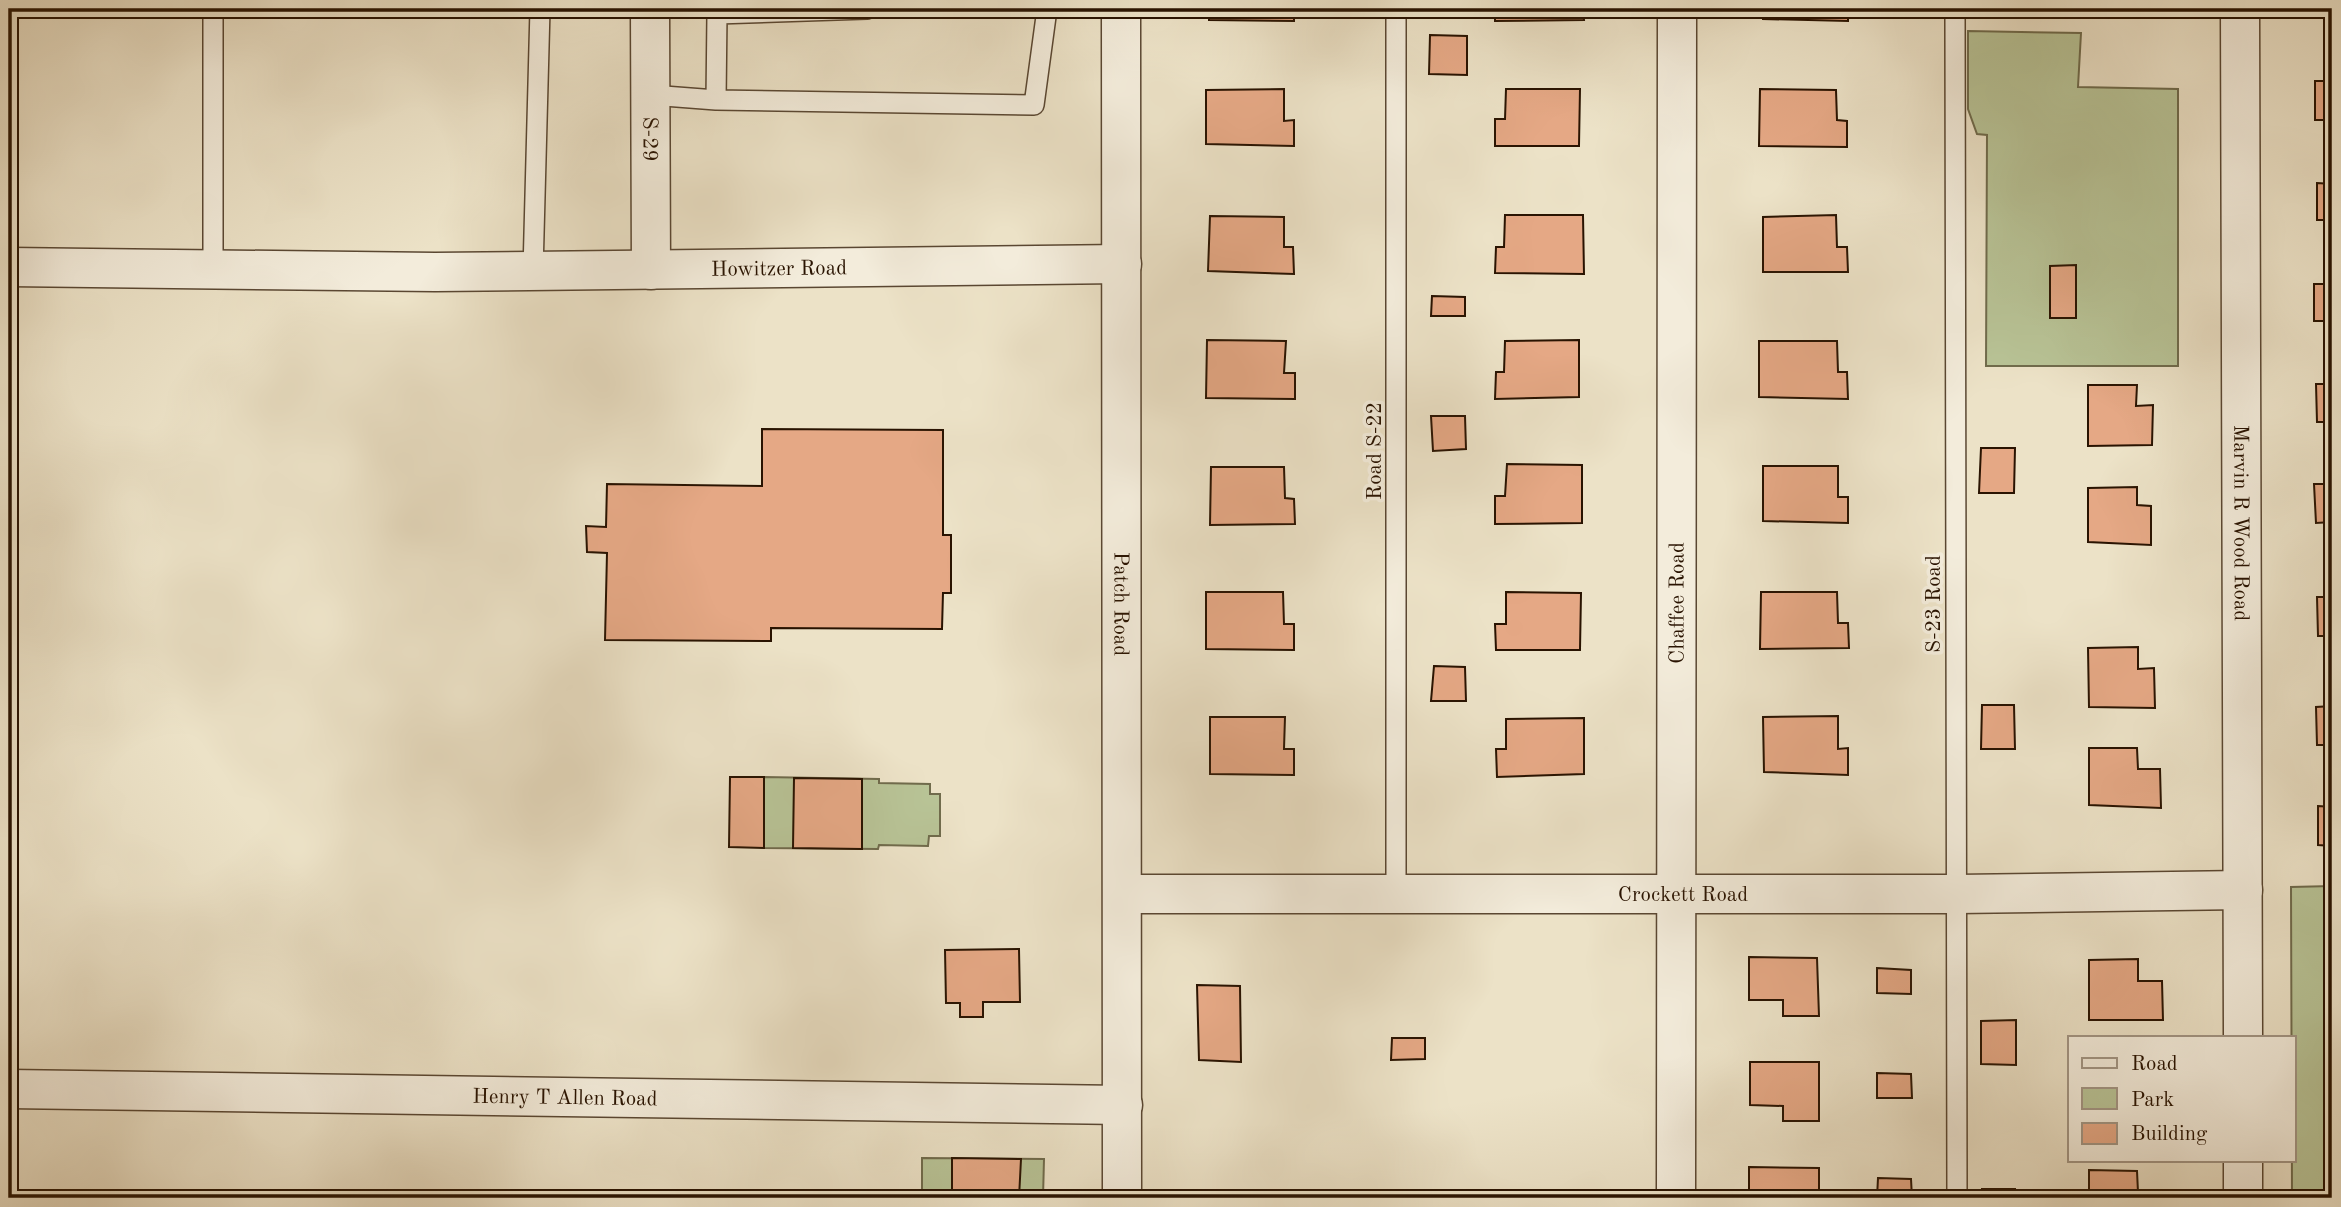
<svg xmlns="http://www.w3.org/2000/svg" width="2341" height="1207" viewBox="0 0 2341 1207" font-family="'Old Standard TT',serif">
  <style>
    .green { fill: #b8c396; stroke: #706b4c; stroke-width: 2 }
    .building { fill: #e5a885; stroke: #291301; stroke-width: 2 }
    .lines { fill: none; stroke-linecap: round; stroke-linejoin: round }
    .service-casing { stroke: #5a4732; stroke-width: 22 }
    .minor-casing { stroke: #5a4732; stroke-width: 41 }
    .service { stroke: #f3ecdb; stroke-width: 19 }
    .minor { stroke: #f3ecdb; stroke-width: 38 }
    .labels { text-anchor: middle; stroke-width: 7; stroke-linejoin: round; paint-order: stroke }
    .street-label { font-size: 21px; fill: #291301; stroke: #f3ecdb }
  </style>
  <rect width="100%" height="100%" fill="#ece2c7"/>
  <filter id="stains"><feTurbulence type="fractalNoise" baseFrequency=".00286" numOctaves="4"/><feColorMatrix values="0 0 0 0 .2 0 0 0 0 .09 0 0 0 0 .02 0 0 0 .5 -.17"/></filter>
  <radialGradient id="worn" r=".72"><stop offset=".6" stop-color="#630" stop-opacity="0"/><stop offset="1" stop-color="#630" stop-opacity=".3"/></radialGradient>
  <path class="green" d="M1968,31L2081,33L2078,87L2178,89V366H1986L1987,135L1977,134L1968,109Z
    M764,777L879,779V783L930,784V794H940V836H929L928,846L879,845L878,849L764,848Z
    M2332,886V1198H2292L2291,887Z
    M922,1158L1044,1159L1043,1198H922Z"/>
  <path class="building" d="M1209,9H1294V21L1209,20Z
    M1495,9H1583L1584,20L1495,21Z
    M1763,9H1848V21L1763,19Z
    M2088,9H2151V16L2088,14Z
    M2317,9H2332V38L2331,18H2317Z
    M1430,35L1467,36V75L1429,74Z
    M2315,81H2332V120H2315Z
    M1284,89V121L1294,120V146L1206,144V90Z
    M1506,89H1580L1579,146H1495V119H1505Z
    M1760,89L1836,90L1837,120L1847,121V147L1759,146Z
    M2317,183L2332,184V238L2331,220H2317Z
    M1505,215H1583L1584,274L1495,273L1496,247H1504Z
    M1836,215L1837,247H1847L1848,272H1763V217Z
    M1210,216L1284,217V247H1293L1294,274L1208,271Z
    M2076,265V318H2050V266Z
    M2314,284H2332V330V321H2314Z
    M1432,296L1465,297V316H1431Z
    M1207,340L1286,341L1284,373H1295V399L1206,398Z
    M1579,340V397L1495,399L1496,372H1504L1505,341Z
    M1759,341H1837L1838,372H1847L1848,399L1759,397Z
    M2316,384H2332V441L2331,422H2317Z
    M2088,385H2137L2136,406L2153,405L2152,445L2088,446Z
    M1431,416H1465L1466,449L1433,451Z
    M762,429L943,430V535H951V593H943L942,629L771,628V641L605,640L607,553L587,552L586,526L606,527L607,484L762,486Z
    M1981,448H2015L2014,493H1979Z
    M1507,464L1582,465V523L1495,524V496H1505Z
    M1763,466H1838V497H1848V523L1763,521Z
    M1211,467H1284L1285,498L1294,499L1295,524L1210,525Z
    M2314,484H2332V522L2316,523Z
    M2137,487V505L2151,506V545L2088,542V488Z
    M1206,592H1283L1284,624H1294V650L1206,649Z
    M1506,592L1581,593L1580,650H1496L1495,624H1506Z
    M1761,592H1837L1838,623H1848L1849,648L1760,649Z
    M2317,597H2332V643V636H2318Z
    M2138,647V669L2154,668L2155,708L2089,707L2088,648Z
    M1434,666L1465,667L1466,701H1431Z
    M1982,705H2014L2015,749H1981Z
    M2332,706V745H2317L2316,707Z
    M1838,716V749L1848,748V775L1764,772L1763,717Z
    M1210,717H1285L1284,749H1294V775L1210,774Z
    M1584,718V774L1497,777L1496,749H1506V719Z
    M2089,748H2137L2138,769H2160L2161,808L2089,805Z
    M730,777H764V848L729,847Z
    M794,778L862,779V849L793,848Z
    M2318,806L2332,807V846L2318,845Z
    M1019,949L1020,1002H983V1017H960V1003H946L945,950Z
    M1749,957L1817,958L1819,1016H1783V1000H1749Z
    M2138,959V981H2162L2163,1020H2089V960Z
    M1877,968L1911,970V994L1877,993Z
    M1197,985L1240,986L1241,1062L1199,1060Z
    M2016,1020V1065L1981,1064V1021Z
    M1392,1038H1425V1059L1391,1060Z
    M1750,1062H1819V1121H1783V1106L1750,1105Z
    M1877,1073L1911,1074L1912,1098H1877Z
    M952,1158L1021,1159L1019,1198H952Z
    M2325,1161H2332V1198H2324Z
    M1749,1167L1819,1168V1198H1749Z
    M2089,1170L2137,1171L2138,1192L2163,1193V1198H2089Z
    M1878,1178L1911,1179L1912,1198H1877Z
    M1982,1189H2015V1198H1982Z"/>
  <g class="lines">
    <defs>
      <path id="service" d="M213,9V269
        M867,9L717,14L716,100L1034,105L1047,9
        M1396,9V892
        M1955,9L1957,1198
        M651,95L716,100
        M533,271L540,9"/>
      <g id="minor">
        <path id="s1" d="M650,9L651,270"/>
        <path id="s2" d="M1121,9L1122,1198"/>
        <path id="s3" d="M2240,9L2243,1037"/>
        <path id="s4" d="M9,267L435,272L1122,264"/>
        <path id="s5" d="M1123,894H1957L2243,890"/>
        <path id="s6" d="M9,1089L1123,1105"/>
        <path id="s7" d="M1676,1198L1677,9"/>
        <path d="M2243,1198V1160"/>
      </g>
    </defs>
    <use href="#service" class="service-casing"/>
    <use href="#minor" class="minor-casing"/>
    <use href="#service" class="service"/>
    <use href="#minor" class="minor"/>
  </g>
  <g class="labels">
    <g class="street-label">
      <text dy="7" stroke="none"><textPath href="#s1" startOffset="130">S-29</textPath></text>
      <text dy="7" stroke="none"><textPath href="#s4" startOffset="770">Howitzer Road</textPath></text>
      <text transform="translate(1374 451) rotate(-90)" y="7">Road S-22</text>
      <text dy="7" stroke="none"><textPath href="#s3" startOffset="514">Marvin R Wood Road</textPath></text>
      <text dy="7" stroke="none"><textPath href="#s2" startOffset="595">Patch Road</textPath></text>
      <text dy="7" stroke="none"><textPath href="#s7" startOffset="595">Chaffee Road</textPath></text>
      <text transform="translate(1933 604) rotate(-90)" y="7">S-23 Road</text>
      <text dy="7" stroke="none"><textPath href="#s5" startOffset="560">Crockett Road</textPath></text>
      <text dy="7" stroke="none"><textPath href="#s6" startOffset="556">Henry T Allen Road</textPath></text>
    </g>
  </g>
  <rect width="2341" height="1207" fill="none" stroke="#ece2c7" stroke-width="35"/>
  <rect x="10" y="10" width="2320" height="1186" fill="none" stroke="#291301" stroke-width="3.5"/>
  <rect x="18" y="18" width="2306" height="1172" fill="none" stroke="#291301" stroke-width="2"/>
  <rect x="2068" y="1036" width="228" height="126" fill="#f3ecdb" stroke="#a29584" stroke-width="2"/>
  <rect x="2082" y="1058" width="35" height="10" fill="#f3ecdb" stroke="#a29584" stroke-width="2"/>
  <text x="2131" y="1070" font-size="21" fill="#291301">Road</text>
  <rect x="2082" y="1088" width="35" height="21" fill="#b8c396" stroke="#a29584" stroke-width="2"/>
  <text x="2131" y="1106" font-size="21" fill="#291301">Park</text>
  <rect x="2082" y="1123" width="35" height="21" fill="#e5a885" stroke="#a29584" stroke-width="2"/>
  <text x="2131" y="1140" font-size="21" fill="#291301">Building</text>
  <rect width="100%" height="100%" filter="url(#stains)"/>
  <rect width="100%" height="100%" fill="url(#worn)"/>
</svg>
